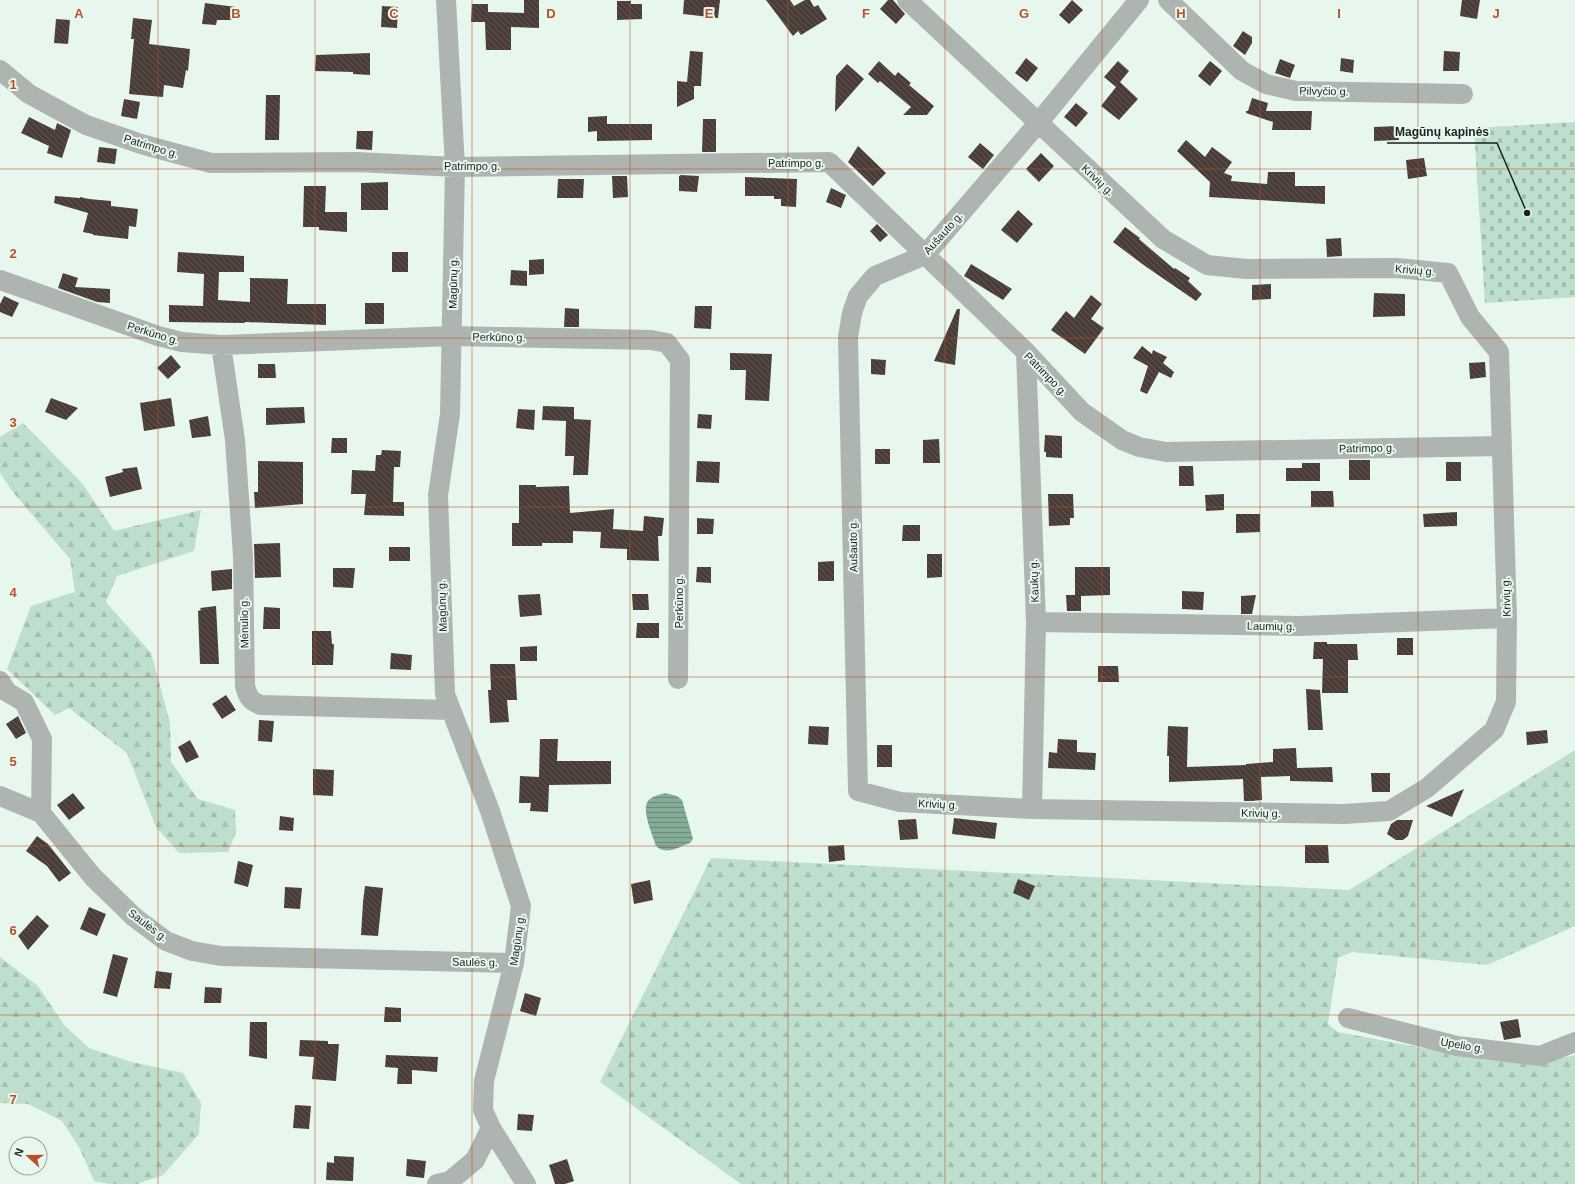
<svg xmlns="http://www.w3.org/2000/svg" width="1575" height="1184" viewBox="0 0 1575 1184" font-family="Helvetica,sans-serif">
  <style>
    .forest { fill: url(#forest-firs) }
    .cemetery { fill: url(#cemetery-stones) }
    .water { fill: url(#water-rules) }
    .building { fill: url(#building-back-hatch) }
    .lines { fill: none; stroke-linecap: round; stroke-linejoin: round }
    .minor { stroke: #aeb5b1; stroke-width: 20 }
    .grid { fill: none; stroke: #b85128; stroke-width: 1; stroke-opacity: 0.55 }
    .labels { text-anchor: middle; stroke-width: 4; stroke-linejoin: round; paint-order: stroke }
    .street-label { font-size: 11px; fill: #1b211e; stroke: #e7f7ee }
    .grid-label { font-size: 13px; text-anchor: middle; font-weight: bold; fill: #b85128; stroke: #e7f7ee; stroke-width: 4; stroke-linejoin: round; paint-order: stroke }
    .leader { fill: none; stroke: #1b211e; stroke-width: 1.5 }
    .callout-dot { fill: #1b211e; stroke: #e7f7ee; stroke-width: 1.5 }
    .callout-label { font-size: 12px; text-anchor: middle; font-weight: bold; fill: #1b211e; stroke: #e7f7ee; stroke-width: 4; stroke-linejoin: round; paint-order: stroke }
  </style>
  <defs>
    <pattern id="forest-firs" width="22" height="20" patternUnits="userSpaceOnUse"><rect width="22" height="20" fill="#bedfce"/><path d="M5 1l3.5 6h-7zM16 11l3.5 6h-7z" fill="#a3bfb0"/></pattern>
    <pattern id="cemetery-stones" width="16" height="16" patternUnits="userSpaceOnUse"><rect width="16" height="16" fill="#bedfce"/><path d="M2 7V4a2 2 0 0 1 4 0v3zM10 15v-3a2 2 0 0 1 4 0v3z" fill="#a3bfb0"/></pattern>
    <pattern id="water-rules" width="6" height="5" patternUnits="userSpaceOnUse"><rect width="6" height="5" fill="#84ad98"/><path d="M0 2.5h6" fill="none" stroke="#6b8c7b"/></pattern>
    <pattern id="building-back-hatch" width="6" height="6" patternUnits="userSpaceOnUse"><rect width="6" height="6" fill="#4a3d38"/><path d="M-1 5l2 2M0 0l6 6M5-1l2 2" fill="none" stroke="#615652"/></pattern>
  </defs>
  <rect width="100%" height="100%" fill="#e7f7ee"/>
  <path class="forest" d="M23,423L82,483L114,531L201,510L194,551L117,576L106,602L151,653L170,722L171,762L198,799L235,810L236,832L228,852L179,853L156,827L127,753L69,708L55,715L7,669L31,606L75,592L70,559L12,491L0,473V437Z
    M1575,750V926L1487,965L1352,952L1338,958L1328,1024L1338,1032L1486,1060L1543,1062L1575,1055V1184H741L600,1082L711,858L1349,890Z
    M0,957L38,986L64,1025L89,1048L132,1062L183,1073L201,1103L199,1134L163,1175L137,1184H109L94,1181L80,1149L62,1121L28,1104L0,1103Z"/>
  <path class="cemetery" d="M1575,122V297L1485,303L1474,128Z"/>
  <path class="water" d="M665,793L677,796L682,800L693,839L690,843C679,847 666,856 656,846C653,836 641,809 648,801C652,796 659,795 665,793Z"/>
  <path class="building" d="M524,0H539V28L511,27V50H486L485,22H471L472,4H488V12L524,13Z
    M684,0H720L718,18L683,14Z
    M766,0H790L794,6L805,0H810L814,7L818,5L827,19L801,35L798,31L793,36Z
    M888,0H893L905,14L896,24L880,9Z
    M1072,0L1083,10L1069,24L1059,15Z
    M1462,0H1480L1477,19L1460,16Z
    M617,1H631V4H642V19L617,20Z
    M205,3L236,7V20H217L216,25L202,24Z
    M382,6L398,7L397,28L381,27Z
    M133,18L152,20L149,44L190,49L188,71L186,70L183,88L164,85L163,97L129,94L134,39H131Z
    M56,19L70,20L68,44L54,43Z
    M1243,31L1252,37V43L1245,55L1233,46Z
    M690,51L703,52L701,86H694V99L677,107V81L687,82Z
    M1444,51L1460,52L1459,71H1443Z
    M370,53V75L353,74V72L315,71L316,55Z
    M1026,58L1038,68L1027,82L1015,73Z
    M1341,58L1354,60L1353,73L1340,71Z
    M1280,59L1295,65L1290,78L1275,73Z
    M879,61L895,76L898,72L911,83L909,85L934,106L927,115H903L911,107L880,81L878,83L868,74Z
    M1118,61L1129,71L1116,87L1104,77Z
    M1210,61L1222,71L1210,86L1198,76Z
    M847,64L864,79L835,112L836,76Z
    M1120,82L1138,99L1119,120L1101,106Z
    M266,95H280L279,140H265Z
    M1252,98L1268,103L1266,111H1312L1311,130H1272L1273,122L1246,113V111H1248Z
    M124,99L140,102L137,119L121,116Z
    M1076,103L1088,113L1076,127L1064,117Z
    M607,116V124H652V140L597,141V131L588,132V117Z
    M29,117L55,130L57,123L71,130L62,158L47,153L49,146L21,133Z
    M703,119H716V152H702Z
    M1398,126L1399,140L1374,141V127Z
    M357,131H373L372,150L356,149Z
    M1186,140L1205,157L1212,147L1232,162L1224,173L1232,176L1231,181L1267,184L1268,172H1295V186H1325V204L1209,197L1210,182L1177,151Z
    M980,143L994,155L983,169L968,157Z
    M858,146L886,173L873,186L848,162Z
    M99,147L117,149L115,164L97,162Z
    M1041,153L1054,166L1039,182L1026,169Z
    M1424,158L1427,176L1408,179L1406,160Z
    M681,175L699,176L697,192L679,191V176Z
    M612,176H627L628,197L613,198Z
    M745,177L797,179L796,207L781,206V199H774V196H745Z
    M558,179H584L583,198H557Z
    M388,182V210H361V183Z
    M304,186H326L325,212H347V232L319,230V227H303Z
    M831,188L846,195L841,208L826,202Z
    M55,196L80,198V197L89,199L111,201V206L138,209L136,227L129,226L128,239L93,235V234L83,232L88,213L54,203Z
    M1018,210L1033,224L1017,243L1001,230Z
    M877,224L888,235L880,242L870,231Z
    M1125,227L1140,238L1139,239L1174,269L1175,268L1190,278L1188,281L1202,294L1196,301L1145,266L1113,242Z
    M1341,238L1342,256L1327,257L1326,239Z
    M178,252L244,256V272H219L218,300L250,302V278L288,279L287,304H326V325L245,322V323L169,322V305L203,306L204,274L177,272Z
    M392,252H408V272H392Z
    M544,259V274L529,275V260Z
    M971,264L1012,289L1003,300L964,276Z
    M511,270L527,271V286L510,285Z
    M63,273L78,278L75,287L110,289V303L97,302L58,288Z
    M1271,284V299L1252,300V285Z
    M1374,293L1405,294V316L1373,317Z
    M1091,295L1102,304L1091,319L1104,328L1085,354L1051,330L1066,311L1074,318Z
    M4,296L19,303L12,317L0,312V304Z
    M365,303H384V324H365Z
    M695,306H712L711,329L694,328Z
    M565,308L579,309V327H564Z
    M957,309H960L955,365L934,361Z
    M1142,346L1152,354L1153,350L1167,357L1163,363L1174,372L1171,378L1159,372L1147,394L1140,391L1148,366L1133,358Z
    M730,353L772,354L769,401L745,400L746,370H730Z
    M171,355L181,367L168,379L157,368Z
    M871,359L886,360L885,375L871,374Z
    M1485,362L1486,377L1470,379L1469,363Z
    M258,364H275L276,378H258Z
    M51,398L78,408L66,420L45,412Z
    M171,398L175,426L144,431L140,403Z
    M543,406L574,407V419L591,420L588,475H573L574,456H565L566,421L542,420Z
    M304,407L305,423L266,425V408Z
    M518,409L535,410L534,430L516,428Z
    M698,414L712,415L711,429L697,428Z
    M208,416L211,436L192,438L189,420Z
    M1045,435L1062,436V458L1046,457V452H1044Z
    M332,438H347V453H331Z
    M939,439L940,463H923V440Z
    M875,449H890V464H875Z
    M382,450L401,451L400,467H394L393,502H404V516L364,515L366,494H351L352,470L375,471L376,455H381Z
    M1349,460H1370V480H1349Z
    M258,461L303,462V504L255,508L254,492H258Z
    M697,461L720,462L719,483L696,482Z
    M1446,462H1461V481H1446Z
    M1302,463H1320V481H1286V468H1302Z
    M1179,466H1193L1194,486H1179Z
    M137,467L142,489L110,497L105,477L123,472L122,469Z
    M519,485H536V487L569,486L570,513L614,509L613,529L643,531L644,516L664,518L662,536H658L659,561L627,560V549L600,548L601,532L573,531V543H542V546H512V523H519Z
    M1311,491H1333L1334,507H1311Z
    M1048,494H1073L1074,518H1070V525L1049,526Z
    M1224,494V510L1206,511L1205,495Z
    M1457,512V526L1424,527L1423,514Z
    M1236,514H1260V532L1236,533Z
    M697,518L714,519L713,534H697Z
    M903,525H920V541H902Z
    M280,543L281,577L255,578L254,544Z
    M389,547H410V561H389Z
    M927,554H942V577L927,578Z
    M834,561V581H818V562Z
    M697,567H711V583L696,582Z
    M1075,567H1110V595L1081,596V611H1067L1066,595H1075Z
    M333,568H355L353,588L333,587Z
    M232,569V589L212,591L211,571Z
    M1182,591L1204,592L1203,610L1182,609Z
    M540,594L542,615L520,617L518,595Z
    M632,594H648L649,610H633Z
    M1256,595L1252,614H1241V596Z
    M216,606L219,664H200L198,611L201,610L200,608Z
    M264,607L280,608V629H263Z
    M637,623H659V638H636Z
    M312,631H331L332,644H334L333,665H312Z
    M1397,638H1413V655H1397Z
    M1314,642H1327V644H1357L1358,660H1348V693H1322L1323,659H1313Z
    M537,646V661H520V647Z
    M391,653L412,655L411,670L390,669Z
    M490,664H515L517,700H507L509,722L490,723L488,690H491Z
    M1098,666H1118L1119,682H1098Z
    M1306,689L1320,690L1323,730H1308Z
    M226,695L236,710L222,719L212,704Z
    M18,716L26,733L16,739L6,724Z
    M259,720L274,721L272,742L258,741Z
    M809,726L829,727L828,745L808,744Z
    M1168,726L1188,727L1187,767L1246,765V764L1273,762V749L1296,748L1297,768L1332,767L1333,782L1290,781V776L1261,777L1262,800L1252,801H1244L1243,779L1169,782V756H1167Z
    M1547,730L1548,743L1527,745L1526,732Z
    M540,739H558L557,761H611V784L549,785L548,812L530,811L531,803H519L520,776L539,777Z
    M1058,739L1077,740V752L1096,753L1095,770L1048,768L1049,752L1057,753Z
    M190,740L199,757L186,763L178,747Z
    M877,745H892V767H877Z
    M313,769L334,770L333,796L313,795Z
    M1371,773H1390V792H1372Z
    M1464,789L1452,817L1426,806Z
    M73,793L85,808L69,820L57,805Z
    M280,816L294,818L293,831L279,830Z
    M954,818L997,823L995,839L952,834Z
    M916,819L918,839L900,840L898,820Z
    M1397,820H1413L1408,836L1403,840H1396L1387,834L1391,824Z
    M37,836L48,844L71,873L59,882L47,866L26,851Z
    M844,845L845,860L829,862L828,846Z
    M1305,845H1328L1329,863H1305Z
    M238,861L253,865L248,887L234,883Z
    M1018,879L1035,886L1029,900L1013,893Z
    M650,880L653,900L634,904L631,884Z
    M365,886L383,888L378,936L361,935L363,902Z
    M285,887L302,888L300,909L284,908Z
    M89,907L106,914L97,936L80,929Z
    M37,915L49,926L28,950L18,936Z
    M113,954L128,958L117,997L103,993Z
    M156,971L172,973L170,989L154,988Z
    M205,987L222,988L221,1003H204Z
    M525,993L541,998L536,1016L520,1011Z
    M385,1007L401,1008V1022H384Z
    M1518,1019L1521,1037L1504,1040L1500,1022Z
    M250,1022H267V1059L249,1056Z
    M300,1040L328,1041V1044H339L336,1081L312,1079L314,1057L299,1056Z
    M386,1055L438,1057L437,1072L412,1070V1084H397L398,1068L385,1067Z
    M295,1105L311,1106L309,1129L293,1128Z
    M518,1114L534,1115L532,1131L517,1130Z
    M334,1156L354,1157L353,1181L326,1180L327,1162L334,1163Z
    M407,1159L426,1161L424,1178L406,1176Z
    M567,1159L574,1181L565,1184H555L549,1165Z"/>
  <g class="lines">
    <path class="minor" d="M446,0L455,167L450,414L438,495L445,694L490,811L521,906L514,963L484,1081L483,1110L491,1128L526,1184
      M907,0L1163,239L1207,265L1246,269L1397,268L1448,273L1470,317L1499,352L1507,618L1506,702L1494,730L1427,788L1389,811L1344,814L1032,809L900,802L858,791L848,337L852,313L858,296L875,276L925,255L1039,122L1139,0
      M1168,0L1242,71L1266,84L1296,91L1463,94
      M0,70L29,94L86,125L141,144L211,163L357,162L455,167L829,162L1026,352L1082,412L1122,440L1139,447L1166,452L1502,446
      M0,280L158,336L182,342L221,345L452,336L651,340L667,343L680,360L678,679
      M221,345L235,440L243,556L245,686C248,697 250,701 261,705L451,710
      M1026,352L1036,622L1032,809
      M1036,622L1300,626L1507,618
      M0,681L7,692L24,702L42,739L41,813L93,877L134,917L166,941L192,951L221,956L514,963
      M0,796L41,813
      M1348,1018L1457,1046L1540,1056L1575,1042
      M437,1184L450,1181L475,1160L491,1128"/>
  </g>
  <path class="grid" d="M158,0V1184M315,0V1184M472,0V1184M630,0V1184M788,0V1184M945,0V1184M1102,0V1184M1260,0V1184M1418,0V1184M0,169H1575M0,338H1575M0,507H1575M0,677H1575M0,846H1575M0,1015H1575"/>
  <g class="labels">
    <g class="street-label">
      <text transform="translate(1324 91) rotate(1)" y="4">Pilvyčio g.</text>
      <text transform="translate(151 146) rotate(17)" y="4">Patrimpo g.</text>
      <text x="796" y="167">Patrimpo g.</text>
      <text x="472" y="170">Patrimpo g.</text>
      <text transform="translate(1098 180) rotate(43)" y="4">Krivių g.</text>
      <text transform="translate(943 233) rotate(-48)" y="4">Aušauto g.</text>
      <text transform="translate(1415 270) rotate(5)" y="4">Krivių g.</text>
      <text transform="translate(453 283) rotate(-89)" y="4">Magūnų g.</text>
      <text transform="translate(153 333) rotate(17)" y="4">Perkūno g.</text>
      <text transform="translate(499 337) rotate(1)" y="4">Perkūno g.</text>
      <text transform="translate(1046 374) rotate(46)" y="4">Patrimpo g.</text>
      <text transform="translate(1367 448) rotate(-1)" y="4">Patrimpo g.</text>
      <text transform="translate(853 546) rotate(-91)" y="4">Aušauto g.</text>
      <text transform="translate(1034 581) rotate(-92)" y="4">Kaukų g.</text>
      <text transform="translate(1506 597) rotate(-92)" y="4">Krivių g.</text>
      <text transform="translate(679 602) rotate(-90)" y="4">Perkūno g.</text>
      <text transform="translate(442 606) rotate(-92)" y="4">Magūnų g.</text>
      <text transform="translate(244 623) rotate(-91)" y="4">Mėnulio g.</text>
      <text transform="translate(1271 626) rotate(1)" y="4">Laumių g.</text>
      <text transform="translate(938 804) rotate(3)" y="4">Krivių g.</text>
      <text transform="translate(1261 813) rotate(1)" y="4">Krivių g.</text>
      <text transform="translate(148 925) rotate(37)" y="4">Saulės g.</text>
      <text transform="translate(517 940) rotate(-82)" y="4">Magūnų g.</text>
      <text transform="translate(475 962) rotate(1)" y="4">Saulės g.</text>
      <text transform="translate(1462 1045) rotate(10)" y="4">Upelio g.</text>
    </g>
  </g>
  <g class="grid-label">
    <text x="79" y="18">A</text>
    <text x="236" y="18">B</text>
    <text x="394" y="18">C</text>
    <text x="551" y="18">D</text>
    <text x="709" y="18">E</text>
    <text x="866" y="18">F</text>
    <text x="1024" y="18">G</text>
    <text x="1181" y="18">H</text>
    <text x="1339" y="18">I</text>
    <text x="1496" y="18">J</text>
    <text x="13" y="89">1</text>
    <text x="13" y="258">2</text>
    <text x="13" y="427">3</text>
    <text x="13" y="597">4</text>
    <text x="13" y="766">5</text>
    <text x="13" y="935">6</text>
    <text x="13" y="1104">7</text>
  </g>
  <path class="leader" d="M1527 213L1497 143H1387"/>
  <circle class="callout-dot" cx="1527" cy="213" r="4"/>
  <g class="callout-label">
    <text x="1442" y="136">Magūnų kapinės</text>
  </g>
  <g transform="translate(28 1156) rotate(291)"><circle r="19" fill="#e7f7ee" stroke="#95a19b"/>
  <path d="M0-3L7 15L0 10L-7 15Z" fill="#b85128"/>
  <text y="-6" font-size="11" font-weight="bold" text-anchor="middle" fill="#1b211e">N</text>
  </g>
</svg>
